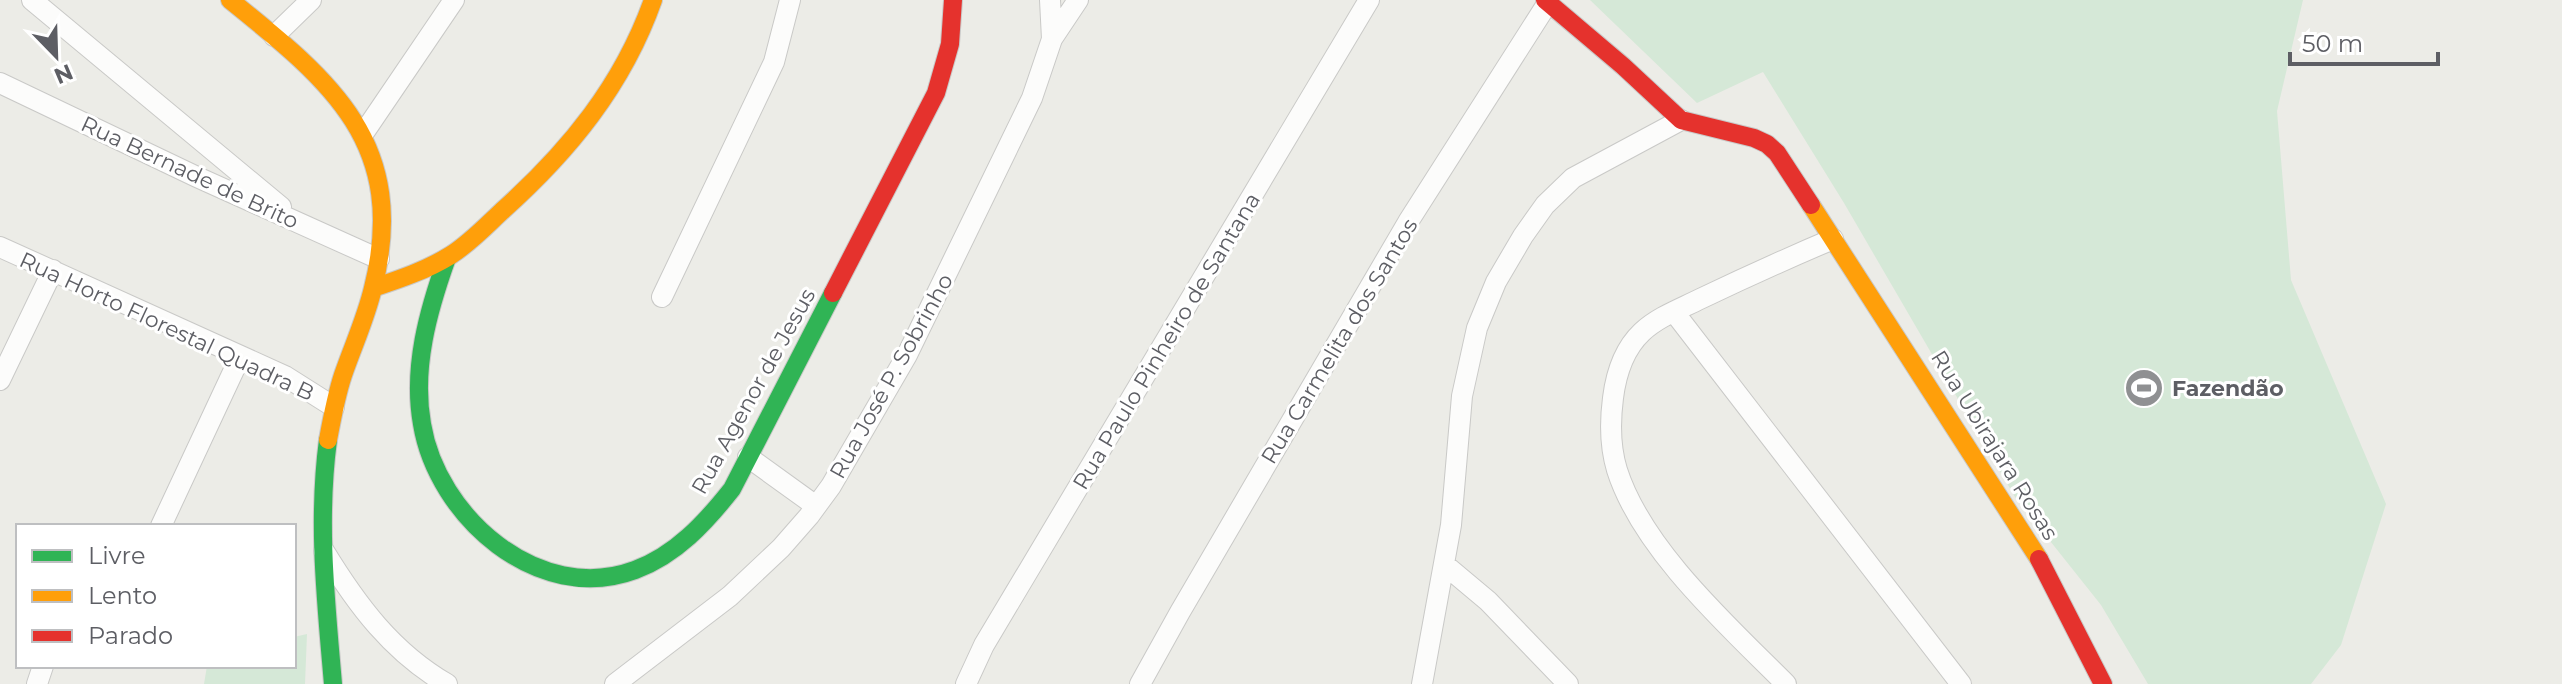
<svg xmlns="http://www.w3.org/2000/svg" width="2562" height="684" viewBox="0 0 2562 684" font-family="Montserrat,sans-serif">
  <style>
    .green { fill: #d5e8d7 }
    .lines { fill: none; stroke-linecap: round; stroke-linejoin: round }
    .street-casing { stroke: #c9c9c7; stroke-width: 22 }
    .fast-casing { stroke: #c9c9c8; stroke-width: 20 }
    .slow-casing { stroke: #c9c9c8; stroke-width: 20 }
    .jam-casing { stroke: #c9c9c8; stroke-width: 20 }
    .street { stroke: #fcfcfb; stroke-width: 20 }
    .fast { stroke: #30b455; stroke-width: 18 }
    .slow { stroke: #ff9f0a; stroke-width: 18 }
    .jam { stroke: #e5322d; stroke-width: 18 }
    .labels { text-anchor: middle; stroke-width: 6; stroke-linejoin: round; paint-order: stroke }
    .street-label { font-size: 22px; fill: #5d5e64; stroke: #fff }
    .poi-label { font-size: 22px; font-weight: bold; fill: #5d5e64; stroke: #fff; text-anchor: start }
  </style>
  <rect width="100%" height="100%" fill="#ecece7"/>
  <path class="green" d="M1590,0H2303L2277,111L2291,280L2386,504L2341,645L2311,684H2148L2101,605L2015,497L1844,203L1763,72L1697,103Z
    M307,634L305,684H204L207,666H294V637Z"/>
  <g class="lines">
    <defs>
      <path id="street" d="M32,0L281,207
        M1050,0L1052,39
        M274,36L311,0
        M0,83L197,177L379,259
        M363,134L454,0
        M0,247L285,376L334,407
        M662,297L774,62L790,0
        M1674,312L1961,684
        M0,380L53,270
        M748,457L816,506
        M161,526L240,357
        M324,551C357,605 392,652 447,684
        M1445,565L1488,601L1568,684
        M37,684L43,666
        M615,684L730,596L781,548L809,516L831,486L907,355L1032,98L1052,39L1078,0
        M966,684L984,645L1369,0
        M1140,684L1180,612L1408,222L1547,4
        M1422,684L1451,525L1462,396L1477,328L1496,282L1523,236L1545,205L1573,178L1681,120
        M1786,684C1728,626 1642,549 1617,470C1610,447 1610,421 1613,398C1616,374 1624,349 1642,332C1658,317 1680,309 1700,299C1744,278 1788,258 1833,239"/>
      <path id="fast" d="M447,258C428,311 412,368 422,424C437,516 538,606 635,570C676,555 706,522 732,489L833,293
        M328,440C317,522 326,602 333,684"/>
      <path id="slow" d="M230,0C332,82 409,144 373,288C366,318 353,346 343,375C336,396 332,418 328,440
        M1811,205L2039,559
        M373,288C400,279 427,270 451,255C470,243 486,226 502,211C569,151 623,85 653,0"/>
      <path id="jam" d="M1545,0L1623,66L1681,120L1754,138L1767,144L1777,153L1811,205
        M833,293L936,93L950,44L953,0
        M2039,559L2103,684"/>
    </defs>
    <use href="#street" class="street-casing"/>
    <use href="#fast" class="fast-casing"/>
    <use href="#slow" class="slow-casing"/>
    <use href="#jam" class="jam-casing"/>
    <use href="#street" class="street"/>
    <use href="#fast" class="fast"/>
    <use href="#slow" class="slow"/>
    <use href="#jam" class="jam"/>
  </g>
  <defs>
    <symbol id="stadium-disc" viewBox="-11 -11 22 22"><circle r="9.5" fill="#8f9092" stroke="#fff"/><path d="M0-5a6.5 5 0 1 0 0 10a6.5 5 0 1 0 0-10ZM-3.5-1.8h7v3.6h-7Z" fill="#fff"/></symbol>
  </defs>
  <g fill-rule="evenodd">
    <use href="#stadium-disc" x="2122" y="366" width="44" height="44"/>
  </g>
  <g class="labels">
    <g class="street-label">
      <text transform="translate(190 172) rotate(25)" y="8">Rua Bernade de Brito</text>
      <text transform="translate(167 326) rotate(25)" y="8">Rua Horto Florestal Quadra B</text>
      <text transform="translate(1166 341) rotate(-59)" y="8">Rua Paulo Pinheiro de Santana</text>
      <text transform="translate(1339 341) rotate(-59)" y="8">Rua Carmelita dos Santos</text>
      <text transform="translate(891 376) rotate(-61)" y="8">Rua José P. Sobrinho</text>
      <text transform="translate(753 391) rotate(-61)" y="8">Rua Agenor de Jesus</text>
      <text transform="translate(1995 445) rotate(58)" y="8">Rua Ubirajara Rosas</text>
    </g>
    <g class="poi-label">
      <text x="2172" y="396">Fazendão</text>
    </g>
  </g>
  <rect x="16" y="524" width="280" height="144" fill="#ffffff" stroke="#bebfc1" stroke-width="2"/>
  <rect x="32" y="550" width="40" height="12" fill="#30b455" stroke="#bebfc1" stroke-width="2"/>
  <text x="88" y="564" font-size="24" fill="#5d5e64">Livre</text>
  <rect x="32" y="590" width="40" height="12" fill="#ff9f0a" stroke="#bebfc1" stroke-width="2"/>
  <text x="88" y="604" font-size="24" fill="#5d5e64">Lento</text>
  <rect x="32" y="630" width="40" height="12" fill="#e5322d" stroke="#bebfc1" stroke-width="2"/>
  <text x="88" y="644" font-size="24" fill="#5d5e64">Parado</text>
  <g transform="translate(56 56) rotate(157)" stroke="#ffffff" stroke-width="6" paint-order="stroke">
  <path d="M0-6L14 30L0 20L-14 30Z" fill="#5d5e64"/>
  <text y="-12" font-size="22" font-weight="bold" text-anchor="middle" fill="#5d5e64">N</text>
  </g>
  <path d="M2290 52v12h148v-12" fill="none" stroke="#5d5e64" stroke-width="4"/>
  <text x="2302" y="52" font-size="24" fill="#5d5e64" stroke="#ffffff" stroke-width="6" paint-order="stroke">50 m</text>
</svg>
